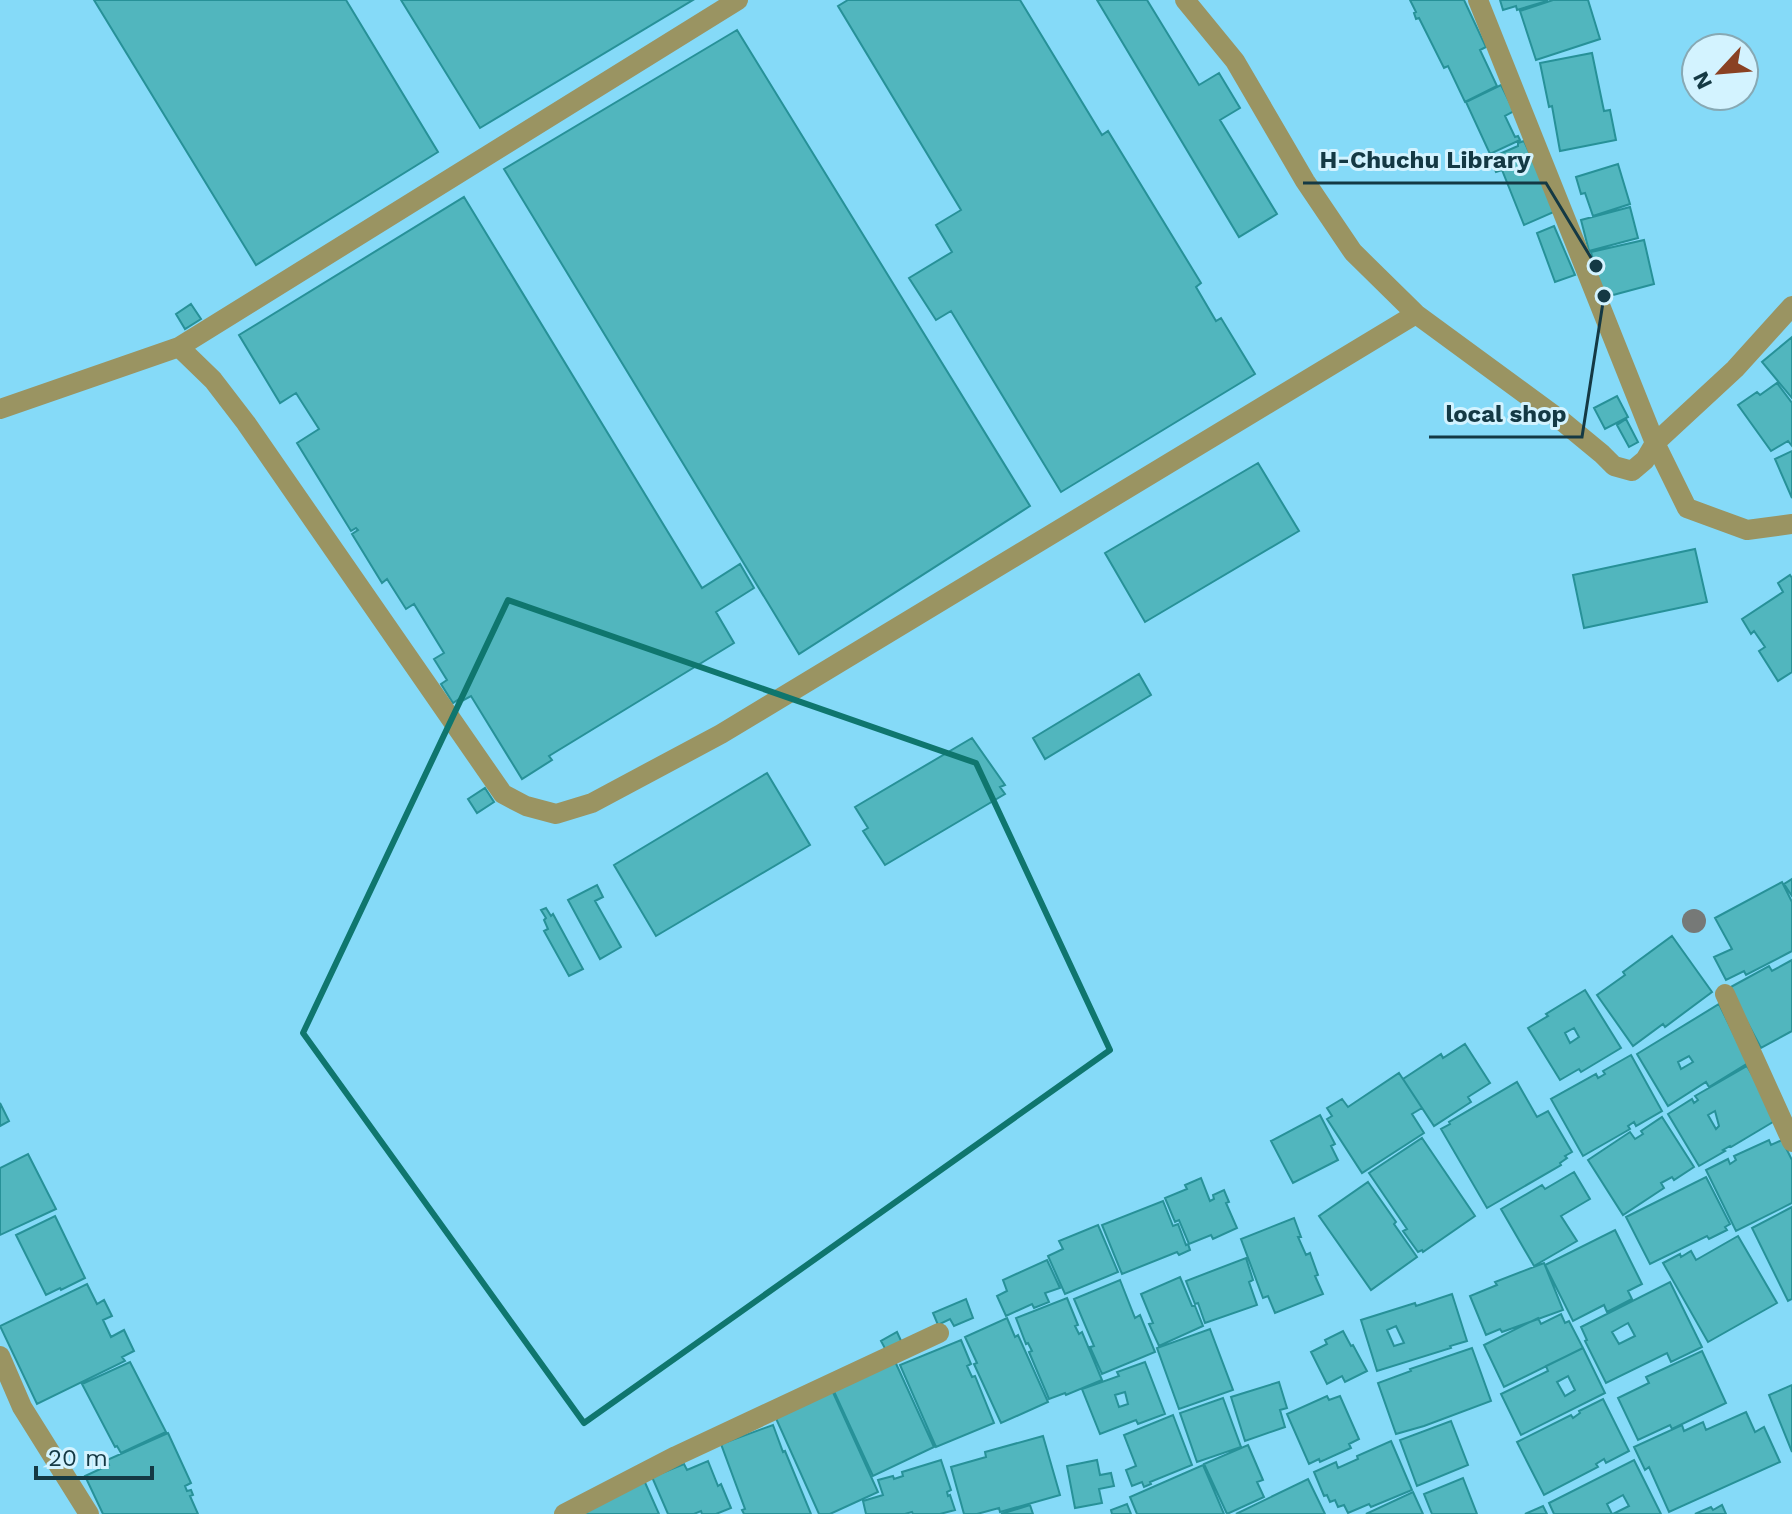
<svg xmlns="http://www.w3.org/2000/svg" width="1792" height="1514" viewBox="0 0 1792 1514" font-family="'Work Sans',sans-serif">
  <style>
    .building { fill: #51b6be; stroke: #279198; stroke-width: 2; fill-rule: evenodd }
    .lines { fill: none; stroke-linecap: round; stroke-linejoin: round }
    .minor { stroke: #9a9462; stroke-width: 20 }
    .tree { fill: #767977 }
    .marked { fill: none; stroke: #0f766e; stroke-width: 6; stroke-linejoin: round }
    .leader { fill: none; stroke: #143944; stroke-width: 3 }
    .callout-dot { fill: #143944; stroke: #d3f3ff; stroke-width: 3 }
    .callout-label { font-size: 24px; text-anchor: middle; font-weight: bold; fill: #143944; stroke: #d3f3ff; stroke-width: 6; stroke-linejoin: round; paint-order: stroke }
  </style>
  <rect width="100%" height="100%" fill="#85daf8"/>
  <path class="building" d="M94,0H346L438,152L256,265Z
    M401,0H693L480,128Z
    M848,0H1020L1102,135L1108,131L1201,283L1196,287L1216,321L1221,318L1255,374L1061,492L951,311L936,320L909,278L952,252L936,225L961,210L838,6Z
    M1097,0H1147L1199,85L1219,73L1240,108L1220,120L1277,214L1239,237Z
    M1410,0H1464L1486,47L1480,50L1497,86L1465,102L1448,66L1444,68L1419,18L1416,19L1414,13L1416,12Z
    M1500,0H1547V1L1517,10L1516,6L1503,10Z
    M1553,0H1588L1600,39L1536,60L1520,11Z
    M737,30L1030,506L799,654L504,169Z
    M1592,53L1604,111L1610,110L1616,140L1560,151L1552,106L1549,107L1540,63Z
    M1501,85L1514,111L1505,116L1515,137L1518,136L1520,140L1490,154L1466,102Z
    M1524,141L1556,211L1524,225L1502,170L1496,172L1490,158L1518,146V143Z
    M1618,164L1630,204L1593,216L1585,193L1581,194L1576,177Z
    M464,197L702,588L740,564L754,588L716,612L734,643L549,756L552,760L522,779L471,696L460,702L459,699L453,703L441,684L447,680L434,659L444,653L414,604L406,609L387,579L382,583L352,534L358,530L356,528L351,531L297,443L319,429L296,393L280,403L239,335Z
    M1630,207L1638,238L1589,251L1581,220Z
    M1554,226L1575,275L1555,282L1537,233Z
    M1644,240L1654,284L1602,298L1591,252Z
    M191,304L201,319L185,329L176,314Z
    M1792,337V398L1762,362Z
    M1777,383L1792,403V446L1788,441L1771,451L1738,405L1757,392L1760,395Z
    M1617,396L1628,417L1605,429L1594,408Z
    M1626,419L1638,442L1629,447L1617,425Z
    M1792,451V498L1775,459Z
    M1258,463L1299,531L1145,622L1105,553Z
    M1695,549L1707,602L1584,628L1573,575Z
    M1790,575L1792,578V672L1778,681L1759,651L1765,647L1754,631L1751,634L1742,619L1783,592L1778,583Z
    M1139,674L1151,695L1045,759L1033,738Z
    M972,738L1005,785L1000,787L1005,794L885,865L863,831L868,828L855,807Z
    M767,773L810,845L656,936L614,865Z
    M485,788L494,802L477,813L468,799Z
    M1792,879V896L1784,884Z
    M1782,882L1792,902V951L1746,975L1744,971L1726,980L1714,957L1732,949L1715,918Z
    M597,885L603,897L595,901L621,947L600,959L568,900Z
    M546,908L551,916L553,914L583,969L569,976L544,931L548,929L544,920L546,918L541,910Z
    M1672,936L1712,992L1665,1027L1663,1024L1633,1046L1597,995L1625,975L1623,972Z
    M1792,960V1031L1761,1048L1729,988L1769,966L1772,971Z
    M1585,990L1621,1048L1581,1072L1579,1069L1560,1080L1528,1028L1548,1016L1546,1014ZM1574,1028L1579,1037L1570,1043L1565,1033Z
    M1719,1004L1748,1063L1709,1087L1706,1082L1668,1106L1637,1054ZM1689,1056L1693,1062L1681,1069L1678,1062Z
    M1465,1044L1490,1083L1468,1097L1471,1102L1434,1126L1403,1079L1441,1054L1443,1058Z
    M1631,1055L1662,1111L1636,1126L1634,1122L1628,1126L1630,1129L1583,1156L1551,1099L1596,1074L1598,1078L1605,1074L1603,1071Z
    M1747,1066L1778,1119L1731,1147L1730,1146L1723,1150L1725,1151L1699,1166L1668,1114L1692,1099L1694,1103L1698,1100L1695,1096ZM1715,1111L1719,1126L1716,1129L1708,1115Z
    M1399,1073L1422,1108L1412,1114L1424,1133L1362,1173L1327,1119L1332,1116L1327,1108L1342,1099L1348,1107Z
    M1517,1082L1537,1117L1548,1111L1572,1152L1565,1156L1567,1158L1560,1163L1561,1165L1487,1208L1441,1129L1450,1124L1449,1122Z
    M0,1103L9,1121L0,1126Z
    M1320,1115L1335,1144L1331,1146L1338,1160L1293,1183L1271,1141Z
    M1662,1117L1694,1167L1674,1180L1672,1177L1661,1183L1664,1188L1623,1215L1588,1160L1630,1132L1635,1139L1643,1134L1641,1131Z
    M1422,1138L1475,1216L1423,1252L1422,1250L1418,1252L1403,1231L1407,1229L1369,1173Z
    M1769,1140L1771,1145L1782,1140L1792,1160V1203L1736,1231L1706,1170L1728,1159L1730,1164L1736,1160L1734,1156Z
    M28,1154L56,1209L0,1235V1168Z
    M1574,1172L1590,1199L1561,1216L1577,1241L1534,1266L1501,1209L1542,1185L1545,1189Z
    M1706,1177L1730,1224L1725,1227L1727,1230L1709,1239L1707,1236L1650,1264L1626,1217Z
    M1201,1178L1210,1201L1214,1199L1213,1195L1224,1190L1229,1202L1226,1203L1237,1228L1213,1239L1211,1235L1189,1244L1179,1220L1175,1222L1165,1198L1187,1189L1185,1185Z
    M1368,1182L1396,1222L1394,1224L1417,1257L1371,1290L1319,1216Z
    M1163,1201L1173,1226L1178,1224L1186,1245L1188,1244L1190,1250L1179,1255L1177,1252L1122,1274L1102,1225Z
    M1792,1207V1299L1788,1301L1752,1228Z
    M55,1216L85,1278L61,1290L60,1288L46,1295L16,1235Z
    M1294,1218L1301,1237H1298L1306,1255L1310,1253L1318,1275L1315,1276L1323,1294L1275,1313L1268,1296L1263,1298L1241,1239Z
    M1098,1225L1118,1272L1065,1294L1048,1256L1063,1249L1059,1241Z
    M1615,1230L1642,1284L1628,1291L1632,1299L1607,1312L1604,1305L1573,1321L1545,1265Z
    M1738,1236L1777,1303L1708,1342L1663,1263L1680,1254L1681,1257L1691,1251L1696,1260Z
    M1246,1258L1253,1280L1249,1282L1257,1305L1205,1323L1198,1303L1195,1304L1186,1281Z
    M1047,1260L1060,1288L1045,1293L1049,1302L1034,1308L1032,1304L1006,1316L997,1296L1007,1291L1003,1280Z
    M1544,1263L1563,1310L1502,1332L1500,1329L1486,1335L1470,1296L1497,1285L1495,1282Z
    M1180,1277L1192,1306H1195L1203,1326L1159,1346L1149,1324L1153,1323L1141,1294Z
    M1120,1280L1135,1318L1140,1315L1155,1352L1102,1374L1090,1347L1094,1346L1074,1299Z
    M1670,1282L1702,1347L1671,1362L1667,1353L1606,1383L1585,1341L1587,1340L1581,1327ZM1628,1323L1635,1336L1619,1344L1612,1332Z
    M87,1284L97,1304L104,1300L112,1316L103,1320L111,1337L124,1330L134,1351L122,1357L125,1361L37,1404L0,1326Z
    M1452,1294L1467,1341L1450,1346L1451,1348L1377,1371L1361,1320L1415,1303L1416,1306ZM1396,1326L1404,1343L1394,1346L1387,1330Z
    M1067,1298L1078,1325L1075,1326L1079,1334L1082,1332L1102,1380L1066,1395L1065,1393L1049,1399L1029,1352L1032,1351L1028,1343L1026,1344L1016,1318Z
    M966,1299L973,1318L954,1326L950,1319L938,1325L933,1313Z
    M1561,1314L1565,1323L1569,1321L1583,1348L1504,1387L1484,1345L1538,1318L1541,1324Z
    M1007,1318L1015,1337L1018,1335L1048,1402L1001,1423L974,1364L977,1363L965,1337Z
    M1210,1329L1233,1390L1179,1409L1157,1348Z
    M1343,1331L1351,1346L1353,1345L1367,1371L1345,1382L1342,1376L1327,1384L1311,1352L1327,1344L1325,1340Z
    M897,1332L903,1345L888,1354L881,1341Z
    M961,1340L971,1364L967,1366L972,1377L975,1376L994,1423L936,1447L900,1365Z
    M1472,1348L1491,1401L1424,1426L1396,1434L1378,1383L1411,1371L1410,1369Z
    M1583,1348L1605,1393L1521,1435L1501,1394L1548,1371L1546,1366ZM1568,1376L1575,1390L1565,1396L1557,1382Z
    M1702,1351L1726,1403L1672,1429L1670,1425L1638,1440L1618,1398L1649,1383L1646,1377Z
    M893,1357L934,1447L873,1476L831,1385Z
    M130,1362L166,1432L121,1453L117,1446L115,1447L82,1384Z
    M1145,1362L1165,1414L1138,1424L1136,1420L1100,1434L1082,1389L1119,1376L1117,1372ZM1125,1392L1128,1404L1119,1407L1115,1395Z
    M1279,1382L1287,1408L1280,1410L1285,1427L1245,1441L1231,1397Z
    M1792,1385V1452L1769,1395Z
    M831,1388L878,1492L830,1514H819L774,1414Z
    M1327,1396L1329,1400L1340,1396L1359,1439L1349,1444L1351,1448L1320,1462L1319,1459L1309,1464L1287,1414Z
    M1223,1398L1241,1447L1197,1462L1180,1413Z
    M1603,1399L1629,1451L1606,1463L1604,1459L1596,1464L1598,1467L1544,1495L1517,1442L1571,1415L1573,1418L1580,1413L1579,1411Z
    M1746,1412L1755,1432L1764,1427L1780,1462L1669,1512L1649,1467L1645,1470L1634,1447L1682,1425L1684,1431L1703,1422L1706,1430Z
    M1173,1415L1192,1465L1150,1482L1151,1484L1144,1487L1142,1482L1132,1486L1126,1470L1136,1466L1124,1435Z
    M1451,1421L1468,1465L1417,1486L1400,1440Z
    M773,1425L783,1452L785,1451L811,1514H744L742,1510L745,1509L721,1444Z
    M168,1433L191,1483L185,1486L187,1491L191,1490L193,1495L190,1496L198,1514H103L85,1476L109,1465L107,1460Z
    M1043,1436L1060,1495L1000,1512L999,1508L977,1514H964L951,1467L986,1457L985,1452Z
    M1391,1441L1412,1490L1371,1507L1369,1504L1348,1513L1344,1505L1338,1507L1335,1500L1330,1502L1327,1495L1324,1496L1314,1472L1336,1462L1338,1468L1358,1459L1357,1456Z
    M1248,1445L1263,1480L1257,1482L1264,1497L1227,1514L1204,1464Z
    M941,1460L951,1490L947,1492L948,1496L950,1495L955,1510L940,1514H913L912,1512L905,1514H866L863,1501L883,1495L878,1480L893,1476L894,1479L903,1476L902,1472Z
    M1097,1460L1100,1475L1111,1473L1114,1486L1099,1489L1102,1503L1075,1508L1067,1466Z
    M1634,1460L1661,1514H1613L1629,1506L1623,1495L1607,1504L1612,1514H1554L1549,1503Z
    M708,1461L718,1486L721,1484L731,1508L716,1514H702L701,1511L694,1514H668L652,1477L684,1464L687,1470Z
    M1203,1465L1224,1514H1137L1130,1497Z
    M643,1478L659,1514H579Z
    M1463,1478L1477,1514H1432L1424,1494Z
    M1308,1479L1325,1514H1236Z
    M1413,1492L1423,1514H1366Z
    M1127,1504L1131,1514H1112L1111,1510Z
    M1030,1505L1033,1514H1001Z
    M1722,1505L1726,1514H1695L1711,1507L1713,1510Z
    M1543,1506L1547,1514H1525Z"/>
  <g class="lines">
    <path class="minor" d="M1185,0L1235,61L1305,181L1353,252L1416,314L1562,421L1602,454L1614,466L1632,471L1645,460L1655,443L1478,0
      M1792,306L1735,369L1655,443L1687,508L1747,530L1792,524
      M179,347L738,0
      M0,409L179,347L213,380L246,423L503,794L526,806L556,814L592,803L721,734L1416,314
      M1725,994L1792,1142
      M0,1356L22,1407L89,1514
      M564,1514L676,1456L939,1333"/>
  </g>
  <circle class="tree" cx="1694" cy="921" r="12"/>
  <path class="marked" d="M508,600L976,763L1110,1050L584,1423L303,1033Z"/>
  <path class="leader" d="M1596 266L1546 183H1303M1604 296L1582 437H1429"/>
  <g class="callout-dot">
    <circle cx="1596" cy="266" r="8"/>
    <circle cx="1604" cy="296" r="8"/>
  </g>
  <g class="callout-label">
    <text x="1425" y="168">H-Chuchu Library</text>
    <text x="1506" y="422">local shop</text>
  </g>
  <g transform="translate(1720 72) rotate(244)"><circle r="38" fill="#d3f3ff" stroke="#87a9b4" stroke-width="2"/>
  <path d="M0-6L14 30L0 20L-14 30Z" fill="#8a4123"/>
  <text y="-12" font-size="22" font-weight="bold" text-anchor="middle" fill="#143944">N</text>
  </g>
  <path d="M36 1466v12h116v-12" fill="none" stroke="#143944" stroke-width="4"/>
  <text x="48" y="1466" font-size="24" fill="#143944" stroke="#d3f3ff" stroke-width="6" paint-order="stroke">20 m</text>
</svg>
